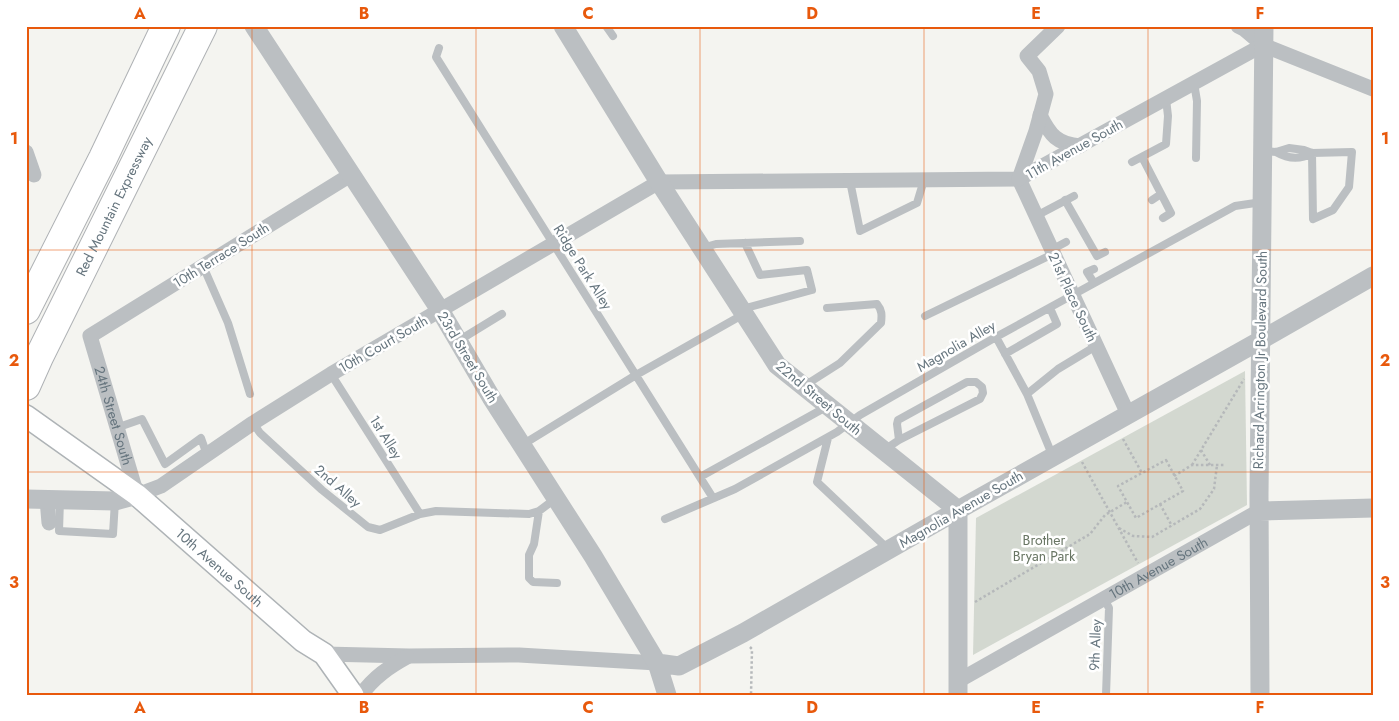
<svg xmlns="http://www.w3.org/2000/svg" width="1399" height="721" viewBox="0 0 1399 721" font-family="Jost,sans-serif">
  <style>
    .green { fill: #d3d8d0 }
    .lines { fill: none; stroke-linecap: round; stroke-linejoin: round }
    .secondary-casing { stroke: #aeb3b6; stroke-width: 24 }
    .motorway-casing { stroke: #afb2b5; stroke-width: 30 }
    .path { stroke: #b5b8ba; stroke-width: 2.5; stroke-dasharray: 2.5 2.5; stroke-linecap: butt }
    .service { stroke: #bbbfc2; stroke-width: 8 }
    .minor { stroke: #bbbfc2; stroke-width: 15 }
    .tertiary { stroke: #bbbfc2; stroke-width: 19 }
    .secondary { stroke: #fff; stroke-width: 21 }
    .motorway { stroke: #fff; stroke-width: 28 }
    .grid { fill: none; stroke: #e8590c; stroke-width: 1; stroke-opacity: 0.55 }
    .labels { text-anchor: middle; stroke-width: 5; stroke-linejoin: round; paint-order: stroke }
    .street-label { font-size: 14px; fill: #66757e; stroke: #fff }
    .park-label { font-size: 14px; fill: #697664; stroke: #fff }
    .neatline { fill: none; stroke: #e8590c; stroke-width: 2 }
    .grid-label { font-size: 16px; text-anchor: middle; font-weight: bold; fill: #e8590c }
  </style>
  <rect width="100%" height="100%" fill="#f4f4f0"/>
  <path class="green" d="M1245,371L1247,505L973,655L976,518Z"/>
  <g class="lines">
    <defs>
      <g id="secondary">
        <path id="s3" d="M26,416L137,495L303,641L324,654L353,695"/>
      </g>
      <g id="motorway">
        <path d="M26,310L103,158L166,26"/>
        <path id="s4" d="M26,386L39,357L203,26"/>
      </g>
    </defs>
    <use href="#secondary" class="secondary-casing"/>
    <use href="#motorway" class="motorway-casing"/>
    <path class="path" d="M1123,439L1142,473
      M1201,450L1210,465
      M1166,460L1183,491L1136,518L1118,486Z
      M1082,462L1138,563
      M1192,465L1244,379
      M1174,476L1192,465H1224
      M1160,504L1172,526
      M1119,528L1133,536L1152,537L1200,509L1214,489L1217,465
      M975,602L1090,534L1105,515L1127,502
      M750,647L752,649L751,695"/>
    <path class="service" d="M606,26L613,36
      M439,48L436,57L713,498
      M1194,83L1197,101L1196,158
      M1263,151L1276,152L1289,148L1304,150L1312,153L1352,152L1349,187L1333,210L1313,219L1312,153
      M1276,152C1288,159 1300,160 1312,153
      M1142,157L1171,213L1163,218
      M1132,162L1166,144L1168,116L1166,99
      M850,181L860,231L917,203L924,180
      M1065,200L1097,256L1105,252
      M1152,200L1161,194
      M1036,216L1074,196
      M702,248L716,244L800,241
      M1051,250L1066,242
      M203,266L228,323L250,394
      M1094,269L1087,272L1094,283
      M742,309L812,290L807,270L760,275L745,243
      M925,316L1053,254
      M996,337L1027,394
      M458,341L502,314
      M1005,354L1057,324L1050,308
      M331,374L420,514
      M804,386L840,363L881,323C882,315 882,310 877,304L827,308
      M253,423L260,433L322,490L368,527L380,530L420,514L436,511L529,514L539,511L555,499
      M116,428L142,419L165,464L201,438L207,455
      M828,438L817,482L888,549
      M522,445L636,375L744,314
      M884,450L899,440L980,399L983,393L982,387L976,382H967L898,420L897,424L899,440
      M1053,457L1027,394L1058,369L1096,346
      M700,477L828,406
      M60,500L59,531L113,534L115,501
      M539,511L534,544L529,555V578L533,582L557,583
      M665,519L735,489L837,432L860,415L996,337L1235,206L1262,202
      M1103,597L1109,608L1106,695"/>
    <g class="minor">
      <path d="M1238,26L1244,29L1263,45"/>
      <path d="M1040,115C1050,135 1057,144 1080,146"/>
      <path d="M26,152L34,175"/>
      <path id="s1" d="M352,174L90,336L137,495L161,486L253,423L331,374L659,182L1019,179L1263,45L1373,89"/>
      <path d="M1019,179L1128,414"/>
      <path d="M1019,179L1036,131L1046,94L1039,71L1027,56L1058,26"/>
      <path d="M47,499L49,523"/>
      <path d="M324,654L409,656L519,655L657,663"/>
      <path id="s2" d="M958,681L1259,511"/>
      <path d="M361,695C374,677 389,667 407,657"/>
    </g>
    <path class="tertiary" d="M254,26L440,310L491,397L593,556L657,663L667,695
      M563,26L659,182L777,365L958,510V695
      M26,499L115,501L137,495
      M1259,511L1373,508
      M657,663L679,666L743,633L967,505L1261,340L1373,276
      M1260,695L1259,495L1264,26"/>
    <use href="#secondary" class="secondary"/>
    <use href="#motorway" class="motorway"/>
  </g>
  <path class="grid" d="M252,26V695M476,26V695M700,26V695M924,26V695M1148,26V695M26,250H1373M26,472H1373"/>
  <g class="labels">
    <g class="street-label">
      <text transform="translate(1074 149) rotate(-29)" y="5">11th Avenue South</text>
      <text dy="5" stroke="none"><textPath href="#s4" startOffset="200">Red Mountain Expressway</textPath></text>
      <text transform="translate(221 255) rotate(-32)" y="5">10th Terrace South</text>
      <text transform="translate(583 267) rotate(58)" y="5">Ridge Park Alley</text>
      <text transform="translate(1073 297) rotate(65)" y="5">21st Place South</text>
      <text transform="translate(383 344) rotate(-30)" y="5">10th Court South</text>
      <text transform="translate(956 346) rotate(-30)" y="5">Magnolia Alley</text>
      <text transform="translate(468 357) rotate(59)" y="5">23rd Street South</text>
      <text transform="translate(1260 360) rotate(-89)" y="5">Richard Arrington Jr Boulevard South</text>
      <text transform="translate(819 398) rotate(40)" y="5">22nd Street South</text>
      <text dy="5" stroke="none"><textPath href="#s1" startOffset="391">24th Street South</textPath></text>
      <text transform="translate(386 437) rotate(58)" y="5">1st Alley</text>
      <text transform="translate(338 486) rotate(41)" y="5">2nd Alley</text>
      <text transform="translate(961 509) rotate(-30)" y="5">Magnolia Avenue South</text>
      <text dy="5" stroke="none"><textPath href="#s3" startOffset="246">10th Avenue South</textPath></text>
      <text dy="5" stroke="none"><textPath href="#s2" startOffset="230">10th Avenue South</textPath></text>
      <text transform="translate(1095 645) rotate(-88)" y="5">9th Alley</text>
    </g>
    <g class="park-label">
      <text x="1044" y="545">Brother<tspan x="1044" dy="16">Bryan Park</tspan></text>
    </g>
  </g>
  <rect width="1399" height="721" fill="none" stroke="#ffffff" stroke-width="55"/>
  <rect x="28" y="28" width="1344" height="666" class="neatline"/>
  <g class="grid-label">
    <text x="140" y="19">A</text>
    <text x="364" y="19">B</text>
    <text x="588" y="19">C</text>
    <text x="812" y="19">D</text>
    <text x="1036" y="19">E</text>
    <text x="1260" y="19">F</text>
    <text x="14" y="144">1</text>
    <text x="1385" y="144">1</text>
    <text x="14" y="366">2</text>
    <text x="1385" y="366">2</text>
    <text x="14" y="588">3</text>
    <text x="1385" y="588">3</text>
    <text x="140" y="713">A</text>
    <text x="364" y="713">B</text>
    <text x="588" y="713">C</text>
    <text x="812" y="713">D</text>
    <text x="1036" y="713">E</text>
    <text x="1260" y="713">F</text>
  </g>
</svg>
